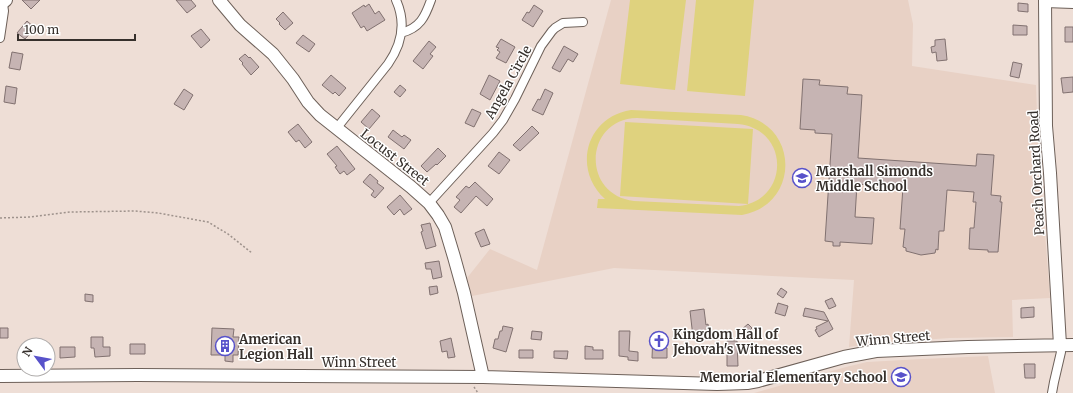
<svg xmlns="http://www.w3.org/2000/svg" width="1073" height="393" viewBox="0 0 1073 393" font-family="Merriweather,serif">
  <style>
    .built { fill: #e8d1c5 }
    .green { fill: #dfd27e; fill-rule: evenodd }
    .building { fill: #c6b4b3; stroke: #817170 }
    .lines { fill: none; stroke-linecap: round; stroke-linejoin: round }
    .street-casing { stroke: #6d6059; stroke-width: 10 }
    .secondary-casing { stroke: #6d6059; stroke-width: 14 }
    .path { stroke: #9e928c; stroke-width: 1.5; stroke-dasharray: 2 2; stroke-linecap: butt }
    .street { stroke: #fff; stroke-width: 8 }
    .secondary { stroke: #fff; stroke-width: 12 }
    .labels { text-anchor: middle; stroke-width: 3; stroke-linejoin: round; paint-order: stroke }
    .street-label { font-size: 13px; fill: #36302c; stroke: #fff }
    .poi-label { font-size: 13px; font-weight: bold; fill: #36302c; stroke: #fff; text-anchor: start }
  </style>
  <rect width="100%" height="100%" fill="#eeded6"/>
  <path class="built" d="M611,0H908L913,24L912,66L1036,85L1038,143L1050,298L1012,300L1013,337L950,338L878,343L849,347L854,280L614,268L472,296L467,278L490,249L537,270Z
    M988,356L995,393H754L846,367L867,362L922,359Z"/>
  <path class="green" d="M630,0H686L675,90L620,84Z
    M696,0H754L745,96L687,91Z
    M631,110L741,115C800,124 800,205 742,215L597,208L598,199H605C572,169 586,117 631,110ZM637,118L738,124C790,129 790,200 739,206L634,201C581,195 584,119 637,118Z
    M625,122L753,129L748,204L620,196Z"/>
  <path class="building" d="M22,0H40L31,9Z
    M176,0H191L196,6L187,13Z
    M1018,3L1028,4V12L1018,11Z
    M369,4L375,14L379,11L385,20L367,31L364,26L361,28L352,13L364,5L365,7Z
    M534,5L543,11L533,27L522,20L527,12L529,13Z
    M283,12L293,23L285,30L279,24L280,23L276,19Z
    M27,21L35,28L25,39L17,33Z
    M1013,25L1027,26V35H1013Z
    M1065,27H1073V42H1065Z
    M201,29L210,40L201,48L191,36Z
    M303,35L315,44L309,52L296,43Z
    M501,39L515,47L506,63L496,58L500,52L497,50L499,48L496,47Z
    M945,39L947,60L937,61L936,52L932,53L931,47L935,46V40Z
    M429,41L436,47L430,54L433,56L423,69L413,61Z
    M564,46L578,54L573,62L568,59L560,72L552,68Z
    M12,52L23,54L20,70L9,68Z
    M245,54L249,58L250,57L259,67L251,75L242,64L243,63L239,59Z
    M1013,62L1022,64L1019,78L1010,76Z
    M331,75L346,88L339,96L335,92L333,94L322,85Z
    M489,75L500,81L490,100L480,94Z
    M1073,77V92L1063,93L1061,78Z
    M803,79L820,80L819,85L848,87L847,94L862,95L858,158L976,166L977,154L994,155L991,195L1001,196L1000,202H1002L998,252H988V250L969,249L970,228H974L976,202H973L974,192L947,190L944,231H939L938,250L936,249L935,253L921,255L906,251V248L903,247L905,229H900L903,187L857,184L855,217L874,218L872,244L840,242V246H833V242L825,241L832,134L815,133V130L800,129Z
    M400,85L406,90L400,97L394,92Z
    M6,86L17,88L15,104L4,102Z
    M184,89L193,95L184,110L174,104Z
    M545,89L553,93L543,115L532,110L538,99L540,100Z
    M372,109L380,116L369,129L361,122Z
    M472,109L481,113L474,127L465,123Z
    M298,124L312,142L305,148L299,140L296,142L288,132Z
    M532,126L539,133L520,151L513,145Z
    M393,130L402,137L404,135L411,140L404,149L388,137Z
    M337,146L355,169L347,175L344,171L340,174L335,167L337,166L327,154Z
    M438,148L446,156L437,165L436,164L427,172L421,166Z
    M499,152L510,160L499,174L488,166Z
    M370,174L378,181L377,183L384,188L375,198L371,195L374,191L363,182Z
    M475,182L493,199L487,206L476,196L461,213L454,207L460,200L456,197L466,186L469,188Z
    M400,195L412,209L404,215L400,209L394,215L387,207Z
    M430,223L436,246L426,249L421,232L423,231L421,225Z
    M484,229L490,244L481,247L475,233Z
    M439,261L442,277L433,279L431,269H426L425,263Z
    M437,286L438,293L430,295L429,287Z
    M781,288L787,292L783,298L777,294Z
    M85,294L93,295V302L85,301Z
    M832,298L836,306L829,309L825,301Z
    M778,303L788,306L785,316L775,313Z
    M1034,307V317L1021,318V308Z
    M805,308L824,312L833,329L819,337L815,330L817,329L816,327L828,321L803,316Z
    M704,309L706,325L708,324L709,335L693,337L690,311Z
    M748,324L752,328L746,334L741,330Z
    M503,326L513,328L506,352L493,348L495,339H498L500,331H502Z
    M0,328H8V338H0Z
    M212,328L234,329L233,337H239L238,355H233V362L225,361V355H211Z
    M532,331L542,332L541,340L531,339Z
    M619,331H630L629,351L638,352V361L628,360V357L619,356Z
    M653,333L666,334V348H667V358H652Z
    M91,337H103V347H110V356L95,357L94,348H91Z
    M451,338L455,357L448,358L447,351L442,352L440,341Z
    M727,341H737L738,366H727Z
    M130,344H145V354H130Z
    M585,346L593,347V350H603V359H585Z
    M60,347H75V357L60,358Z
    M519,350H533V358H519Z
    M554,351H568L567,359L554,358Z
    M1024,364H1035V378H1025Z"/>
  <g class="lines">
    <defs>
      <path id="street" d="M1045,3L1073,4
        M401,33C420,28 425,17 431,0
        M0,38L4,11L3,4
        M336,129L388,64C402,44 406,22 396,0
        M429,203L493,133L503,120L515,99L541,46L552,31L555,28L563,23L583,22
        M1052,393L1054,382L1061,352L1060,345"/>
      <path id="secondary" d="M219,0L240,25L273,54L293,79L308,102L320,115L411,187L429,203L438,215L445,227L454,257L464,293L483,377
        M1045,0L1046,126L1050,173L1060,345
        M0,5L6,0
        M0,376L138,375L483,377L717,384L747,383L758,381L844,357L876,351L968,347L1073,345"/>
    </defs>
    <use href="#street" class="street-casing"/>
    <use href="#secondary" class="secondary-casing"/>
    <path class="path" d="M0,218L30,217L70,212L135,211L158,213L208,222L228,234L252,253
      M474,387L478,393"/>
    <use href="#street" class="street"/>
    <use href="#secondary" class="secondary"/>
  </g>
  <defs>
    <symbol id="school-ring" viewBox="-11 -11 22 22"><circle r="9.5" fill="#fff" stroke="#5852ca" stroke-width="1.5"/><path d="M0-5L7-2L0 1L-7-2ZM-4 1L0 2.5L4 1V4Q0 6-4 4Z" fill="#5852ca"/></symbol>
    <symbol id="church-ring" viewBox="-11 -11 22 22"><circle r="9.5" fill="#fff" stroke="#5852ca" stroke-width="1.5"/><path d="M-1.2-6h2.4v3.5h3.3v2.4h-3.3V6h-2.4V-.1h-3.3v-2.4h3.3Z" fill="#5852ca"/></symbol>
    <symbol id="building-ring" viewBox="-11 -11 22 22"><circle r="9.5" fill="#fff" stroke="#5852ca" stroke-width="1.5"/><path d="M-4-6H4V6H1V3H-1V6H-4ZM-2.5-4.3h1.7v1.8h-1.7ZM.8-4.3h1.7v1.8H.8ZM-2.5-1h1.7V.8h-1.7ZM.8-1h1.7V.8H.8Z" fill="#5852ca"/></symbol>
  </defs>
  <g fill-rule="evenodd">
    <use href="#school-ring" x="791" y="167" width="22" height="22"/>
    <use href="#church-ring" x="648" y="330" width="22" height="22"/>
    <use href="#building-ring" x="214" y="335" width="22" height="22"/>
    <use href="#school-ring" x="890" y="366" width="22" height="22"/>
  </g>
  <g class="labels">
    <g class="street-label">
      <text transform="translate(508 82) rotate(-61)" y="5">Angela Circle</text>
      <text transform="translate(395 157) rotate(38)" y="5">Locust Street</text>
      <text transform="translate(1036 173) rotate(-93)" y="5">Peach Orchard Road</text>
      <text transform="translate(893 338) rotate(-5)" y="5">Winn Street</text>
      <text x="359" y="367">Winn Street</text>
    </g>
    <g class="poi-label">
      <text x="816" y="176">Marshall Simonds<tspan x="816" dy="15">Middle School</tspan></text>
      <text x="673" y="339">Kingdom Hall of<tspan x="673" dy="15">Jehovah's Witnesses</tspan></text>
      <text x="239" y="344">American<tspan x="239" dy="15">Legion Hall</tspan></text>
      <text x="887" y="382" text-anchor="end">Memorial Elementary School</text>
    </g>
  </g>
  <g transform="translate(36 357) rotate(302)"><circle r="19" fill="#ffffff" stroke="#afacab"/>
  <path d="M0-3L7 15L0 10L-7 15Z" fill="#5852ca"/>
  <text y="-6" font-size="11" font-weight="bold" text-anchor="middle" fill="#36302c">N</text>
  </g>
  <path d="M18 34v6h117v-6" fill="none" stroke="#36302c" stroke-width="2"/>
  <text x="24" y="34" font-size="12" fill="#36302c" stroke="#ffffff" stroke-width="3" paint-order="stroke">100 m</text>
</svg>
